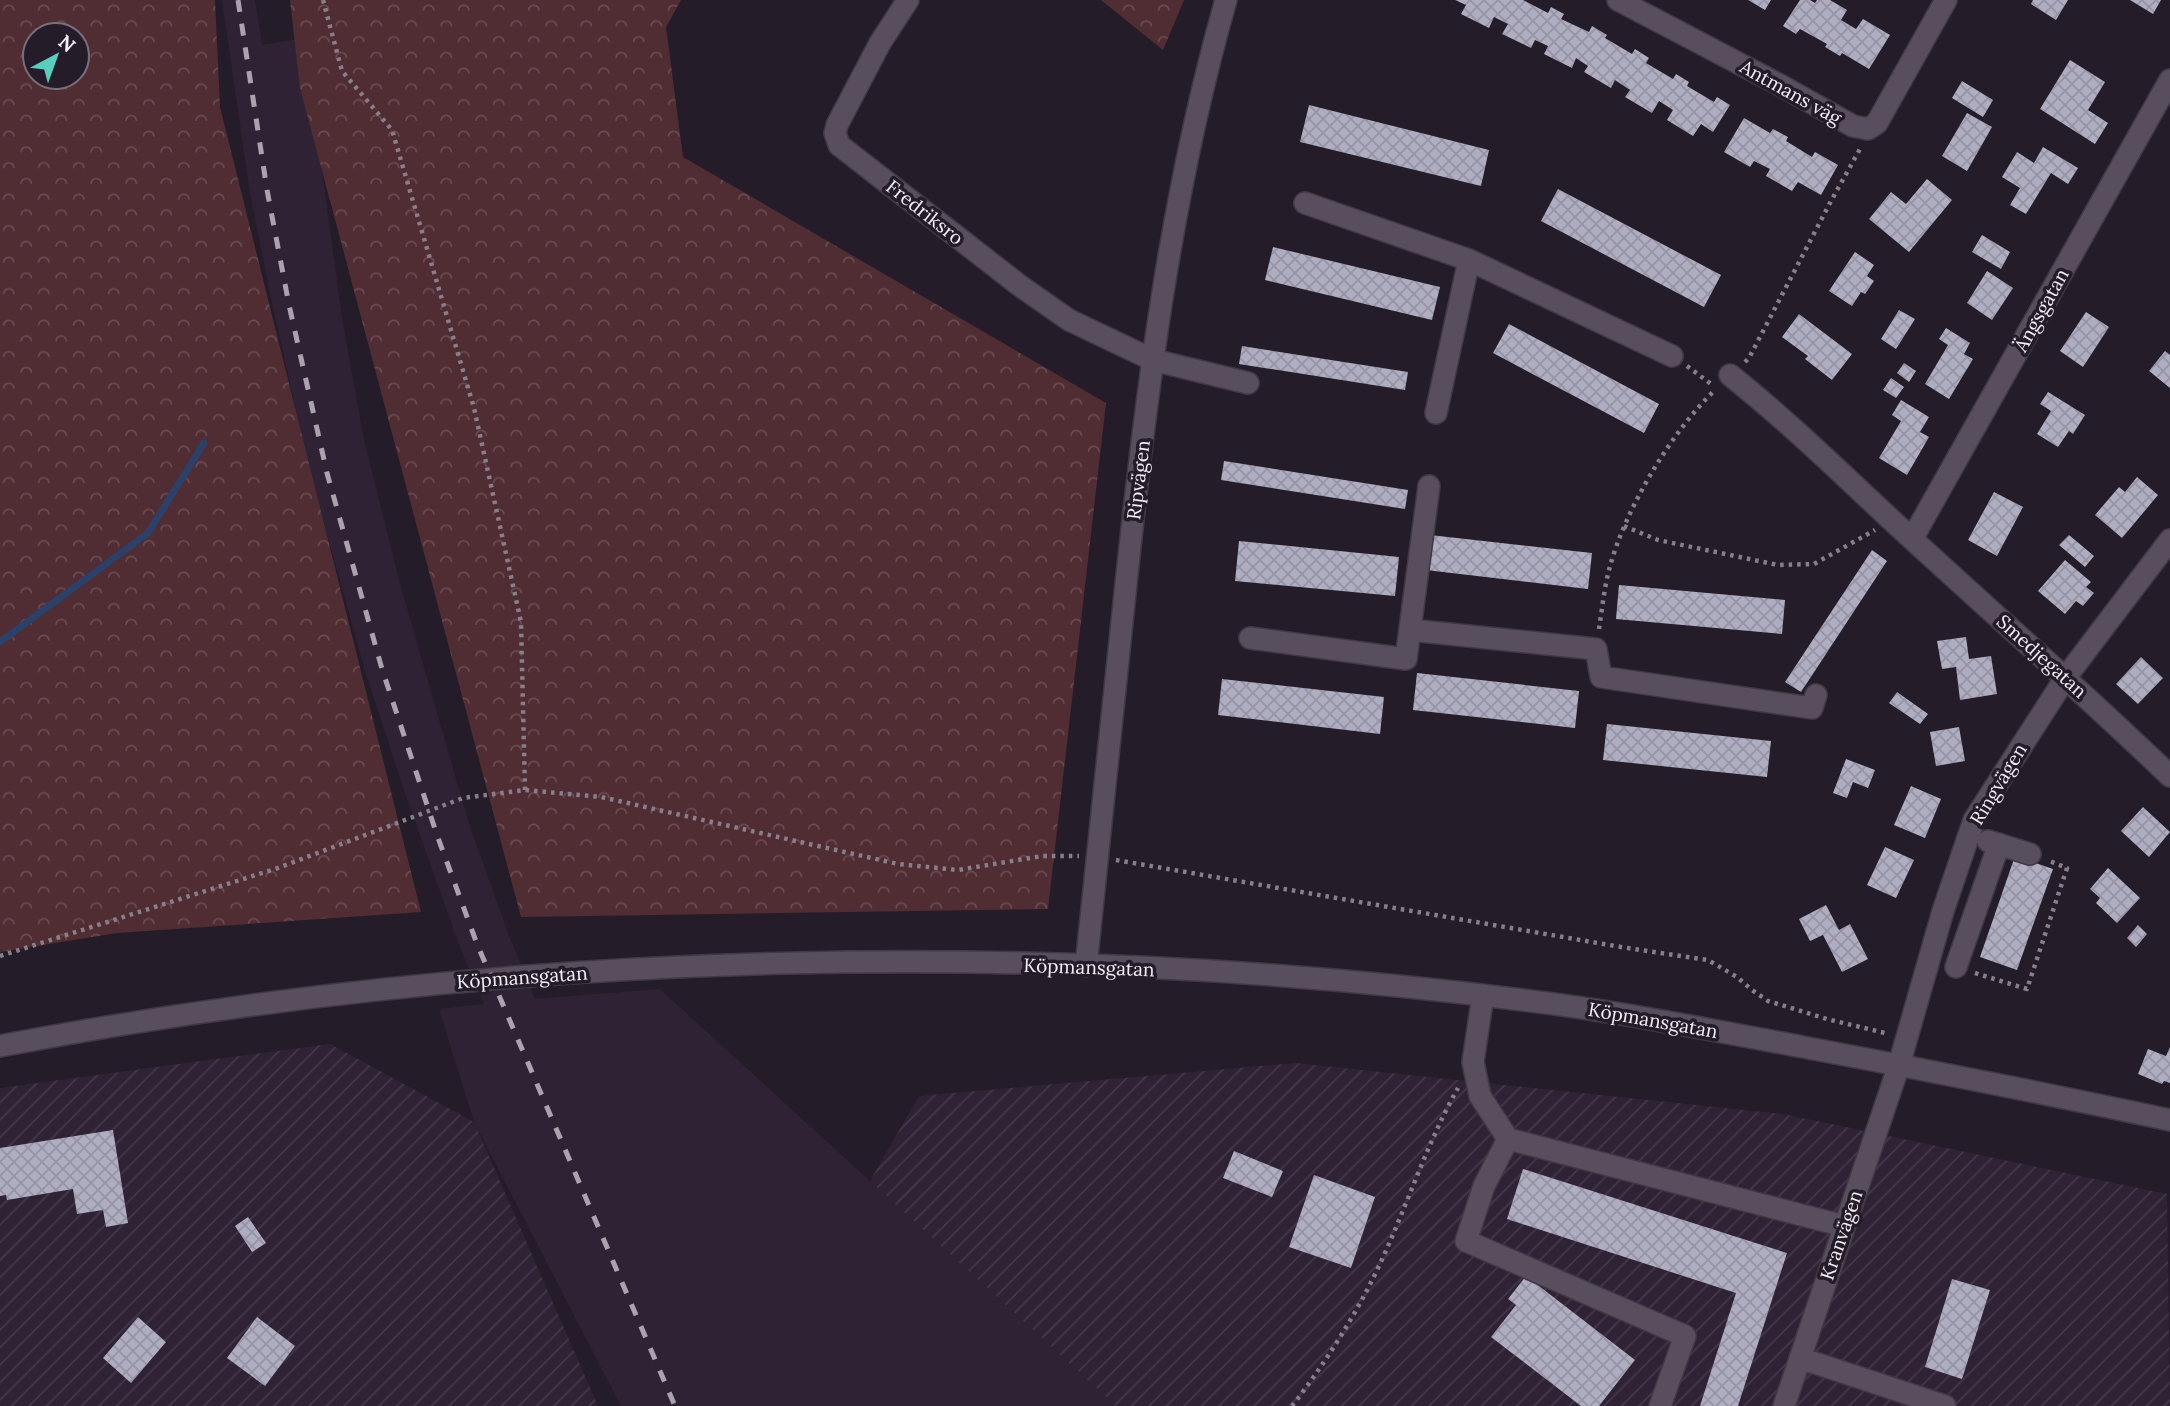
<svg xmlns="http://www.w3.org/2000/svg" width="2170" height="1406" viewBox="0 0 2170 1406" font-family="Lora,serif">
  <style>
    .built { fill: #2f2235 }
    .industrial { fill: url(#industrial-furrows) }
    .forest { fill: url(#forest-crowns); fill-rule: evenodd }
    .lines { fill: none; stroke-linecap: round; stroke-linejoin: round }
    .stream { stroke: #2b4169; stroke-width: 7 }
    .building { fill: url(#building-cross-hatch) }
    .minor-casing { stroke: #403944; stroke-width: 24 }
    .path { stroke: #877f8a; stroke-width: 4.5; stroke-dasharray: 3.5 5; stroke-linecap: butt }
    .minor { stroke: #584e5d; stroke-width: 21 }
    .rail { stroke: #aaa3ad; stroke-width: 5; stroke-dasharray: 12 12; stroke-linecap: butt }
    .labels { text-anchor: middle; stroke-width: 7; stroke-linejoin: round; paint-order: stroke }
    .street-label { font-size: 19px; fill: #f3edf6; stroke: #251c29 }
  </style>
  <defs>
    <pattern id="industrial-furrows" width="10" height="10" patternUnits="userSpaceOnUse" patternTransform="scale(1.75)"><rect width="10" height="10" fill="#2f2235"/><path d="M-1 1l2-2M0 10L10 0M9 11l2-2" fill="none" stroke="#433849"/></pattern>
    <pattern id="forest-crowns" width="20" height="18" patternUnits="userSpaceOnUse" patternTransform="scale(1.75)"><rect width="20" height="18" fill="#502c33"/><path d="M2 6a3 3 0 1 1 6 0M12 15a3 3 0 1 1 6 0" fill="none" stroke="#6a4b51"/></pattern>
    <pattern id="building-cross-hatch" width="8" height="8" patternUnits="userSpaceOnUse" patternTransform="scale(1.75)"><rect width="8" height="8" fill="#afadc1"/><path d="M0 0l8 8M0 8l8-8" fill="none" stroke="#9694a3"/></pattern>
  </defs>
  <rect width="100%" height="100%" fill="#251c29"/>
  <path class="built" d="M222,0H255L262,45L304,38L342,318L364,440L399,580L468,821L509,936L535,999L660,989L1116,1406H621L474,1122L439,1009L484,1004L461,950L405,793L366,674L311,476L273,308L250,193Z"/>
  <path class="industrial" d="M330,1044L474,1122L598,1406H0V1088Z
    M1295,1063L1783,1114L2167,1194L2170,1406H1116L870,1181L919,1096Z"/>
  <path class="forest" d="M0,0H215L220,107L421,912L117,933L0,952ZM35,35H77V77H35Z
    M290,0H681L666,27L683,157L1106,403L1048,909L521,917L300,88Z
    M1101,0H1184L1163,50Z"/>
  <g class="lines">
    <path class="stream" d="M0,642L148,533L204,443"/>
  </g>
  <path class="building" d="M1455,0H1523L1548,13L1551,7L1564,14L1561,19L1589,32L1592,26L1607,35L1605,38L1632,54L1635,49L1649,58L1646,63L1673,79L1676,74L1689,82L1687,86L1714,102L1717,97L1730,105L1713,132L1701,124L1693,136L1667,120L1673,110L1659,101L1652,113L1625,97L1630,90L1615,80L1611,88L1584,72L1588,66L1576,58L1572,68L1544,54L1548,46L1535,40L1531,48L1502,34L1508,24L1494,17L1489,28L1461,14L1466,5Z
    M1748,0H1771L1765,10Z
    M1800,0H1810L1815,3L1817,0H1830L1847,10L1841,20L1856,29L1863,19L1890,35L1869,69L1842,53L1840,56L1825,47L1827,44L1800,29L1796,34L1783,26Z
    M2033,0H2068L2056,20L2031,4Z
    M2130,0H2161L2153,14Z
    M2070,60L2105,82L2088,110L2108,123L2095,144L2040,109Z
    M1962,81L1993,100L1983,117L1952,98Z
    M1309,105L1489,150L1481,186L1300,142Z
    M1967,113L1992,127L1967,171L1942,156Z
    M1744,118L1770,133L1773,129L1788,137L1786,141L1812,157L1815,152L1838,165L1821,195L1798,182L1792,191L1766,176L1770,169L1754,161L1750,167L1724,152Z
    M2043,147L2078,168L2068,184L2051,173L2026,214L2010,205L2020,188L2002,177L2017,152L2034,163Z
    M1927,179L1952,200L1909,252L1869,219L1891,192L1906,204Z
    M1558,189L1721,275L1704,307L1541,221Z
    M1982,235L2010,252L2001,269L1972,252Z
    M1273,247L1440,287L1432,320L1265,280Z
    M1855,252L1874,265L1867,276L1874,281L1865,294L1861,292L1852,306L1829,291Z
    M1987,271L2013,288L1992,320L1967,303Z
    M1899,310L1915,319L1896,349L1881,339Z
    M2086,312L2109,327L2083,367L2060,351Z
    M1799,314L1852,354L1832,380L1805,359L1808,356L1782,337Z
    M1509,324L1659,404L1644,433L1493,353Z
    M1946,328L1970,343L1964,354L1973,359L1949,399L1925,384L1948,345L1939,339Z
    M1242,346L1408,372L1405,390L1239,364Z
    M2165,351L2170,355V388L2149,371Z
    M1904,363L1916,371L1909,382L1897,373Z
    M1891,378L1904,387L1896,398L1883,390Z
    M2048,392L2085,415L2073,434L2069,431L2058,447L2037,434L2051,411L2040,404Z
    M1901,400L1929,417L1920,432L1929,437L1907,475L1879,458L1901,421L1892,415Z
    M1224,461L1408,490L1405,509L1221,480Z
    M2137,477L2158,495L2122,538L2095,515L2119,487L2125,492Z
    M1994,492L2023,507L1997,556L1968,540Z
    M1430,535L1592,553L1588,589L1426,570Z
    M2069,535L2094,556L2085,567L2059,545Z
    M1239,541L1399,557L1395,596L1235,581Z
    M1872,550L1887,561L1801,692L1785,682Z
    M2065,560L2091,582L2086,587L2094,593L2083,606L2076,601L2065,614L2038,591Z
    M1619,585L1785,600L1782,634L1616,619Z
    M1966,637L1969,659L1991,656L1997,694L1960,700L1956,667L1942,669L1937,641Z
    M2141,657L2163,678L2138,704L2116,684Z
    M1417,673L1579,691L1575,728L1413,710Z
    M1222,679L1384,697L1380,734L1218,715Z
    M1897,692L1928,714L1920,724L1889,703Z
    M1607,724L1771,741L1767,777L1603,760Z
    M1959,727L1965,761L1936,766L1930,732Z
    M1846,759L1875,770L1868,788L1853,782L1847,798L1833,793Z
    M1911,786L1941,799L1925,838L1894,825Z
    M2143,807L2170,832L2149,857L2121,831Z
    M1885,847L1914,860L1896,898L1867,885Z
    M2015,856L2053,869L2017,970L1980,957Z
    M2108,868L2140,898L2117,923L2096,903L2100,898L2090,889Z
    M1826,905L1839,930L1850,924L1868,959L1842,972L1823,935L1810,941L1799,919Z
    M2138,925L2147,934L2136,947L2127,938Z
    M2170,1047V1083L2164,1081L2162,1084L2138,1074L2148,1049L2166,1056Z
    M113,1130L128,1223L106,1227L103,1210L77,1214L73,1189L7,1200L6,1195L0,1196V1148Z
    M1234,1151L1283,1171L1272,1197L1223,1178Z
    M1523,1169L1787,1253L1738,1406H1700L1736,1293L1507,1219Z
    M1314,1175L1375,1197L1351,1268L1289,1247Z
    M248,1217L266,1243L252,1252L235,1226Z
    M1526,1276L1635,1360L1599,1406H1581L1491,1337L1516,1305L1508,1299Z
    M1952,1279L1990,1290L1962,1379L1925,1367Z
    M138,1317L166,1342L131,1383L103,1358Z
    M257,1317L295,1346L265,1386L227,1358Z"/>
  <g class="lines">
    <defs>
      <path id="minor" d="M908,0L880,43L837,125L835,133L839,145L1019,285L1069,320L1153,360L1248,383
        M1618,0L1778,84L1853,126L1868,129L1877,123L1946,0
        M1305,203L1469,260
        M1730,375C1794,426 1852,484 1912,539C1998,618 2086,695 2170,776
        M1436,413L1469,260L1672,356
        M1912,539L2170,80
        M1410,630L1596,649L1601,677L1812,708L1816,695
        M1250,638L1406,659L1429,486
        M1988,841L2030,854
        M1086,966C1099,845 1111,724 1124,603C1145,401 1170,196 1226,0
        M1956,967L1999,844
        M1483,995L1473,1062L1480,1096L1508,1139L1844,1226
        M0,1046C514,948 1058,936 1576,1007C1652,1018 1728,1033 1803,1047C1926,1070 2048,1094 2170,1120
        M1508,1139L1484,1186L1466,1241L1685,1336L1660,1406
        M1800,1358L1945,1406
        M1784,1406L1899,1065L1943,911L1974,820L2066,677L2170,540"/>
    </defs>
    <use href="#minor" class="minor-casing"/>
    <path class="path" d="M323,0L342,71L392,130L474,408L521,622L525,790
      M1745,362L1749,358L1831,201L1860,149
      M1687,366L1711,384
      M1624,526L1658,540L1778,565L1814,564L1875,530
      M1599,629C1602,610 1604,589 1609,570C1624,511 1671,432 1715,390
      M1116,860L1621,947L1708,960L1737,977L1752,990L1768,1001L1827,1019L1889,1034
      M0,956L278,868L463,798L525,790L601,797L898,864L958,870L1042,856H1079
      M1975,973L2027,989L2067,868L2047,860
      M1292,1406C1327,1361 1361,1307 1384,1255C1409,1200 1428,1141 1458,1088"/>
    <use href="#minor" class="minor"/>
    <path class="rail" d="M238,0L267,190L289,305L327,473L382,669L437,835L477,944L675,1406"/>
  </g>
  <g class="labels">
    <g class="street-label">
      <text transform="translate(1791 92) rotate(29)" y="7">Antmans väg</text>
      <text transform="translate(925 212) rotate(38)" y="7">Fredriksro</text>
      <text transform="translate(2041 310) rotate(-61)" y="7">Ängsgatan</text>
      <text transform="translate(1138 480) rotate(-83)" y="7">Ripvägen</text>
      <text transform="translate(2042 656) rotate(42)" y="7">Smedjegatan</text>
      <text transform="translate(1998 784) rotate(-59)" y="7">Ringvägen</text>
      <text transform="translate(1089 967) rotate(2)" y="7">Köpmansgatan</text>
      <text transform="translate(522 977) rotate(-4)" y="7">Köpmansgatan</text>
      <text transform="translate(1653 1020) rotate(10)" y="7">Köpmansgatan</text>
      <text transform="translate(1841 1235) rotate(-71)" y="7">Kranvägen</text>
    </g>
  </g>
  <g transform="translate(56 56) rotate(41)"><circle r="33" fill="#251c29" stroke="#77707b" stroke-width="2"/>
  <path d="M0-5L12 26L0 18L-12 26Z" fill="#5acebd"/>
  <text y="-10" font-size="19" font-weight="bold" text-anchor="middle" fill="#f3edf6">N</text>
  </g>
</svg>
